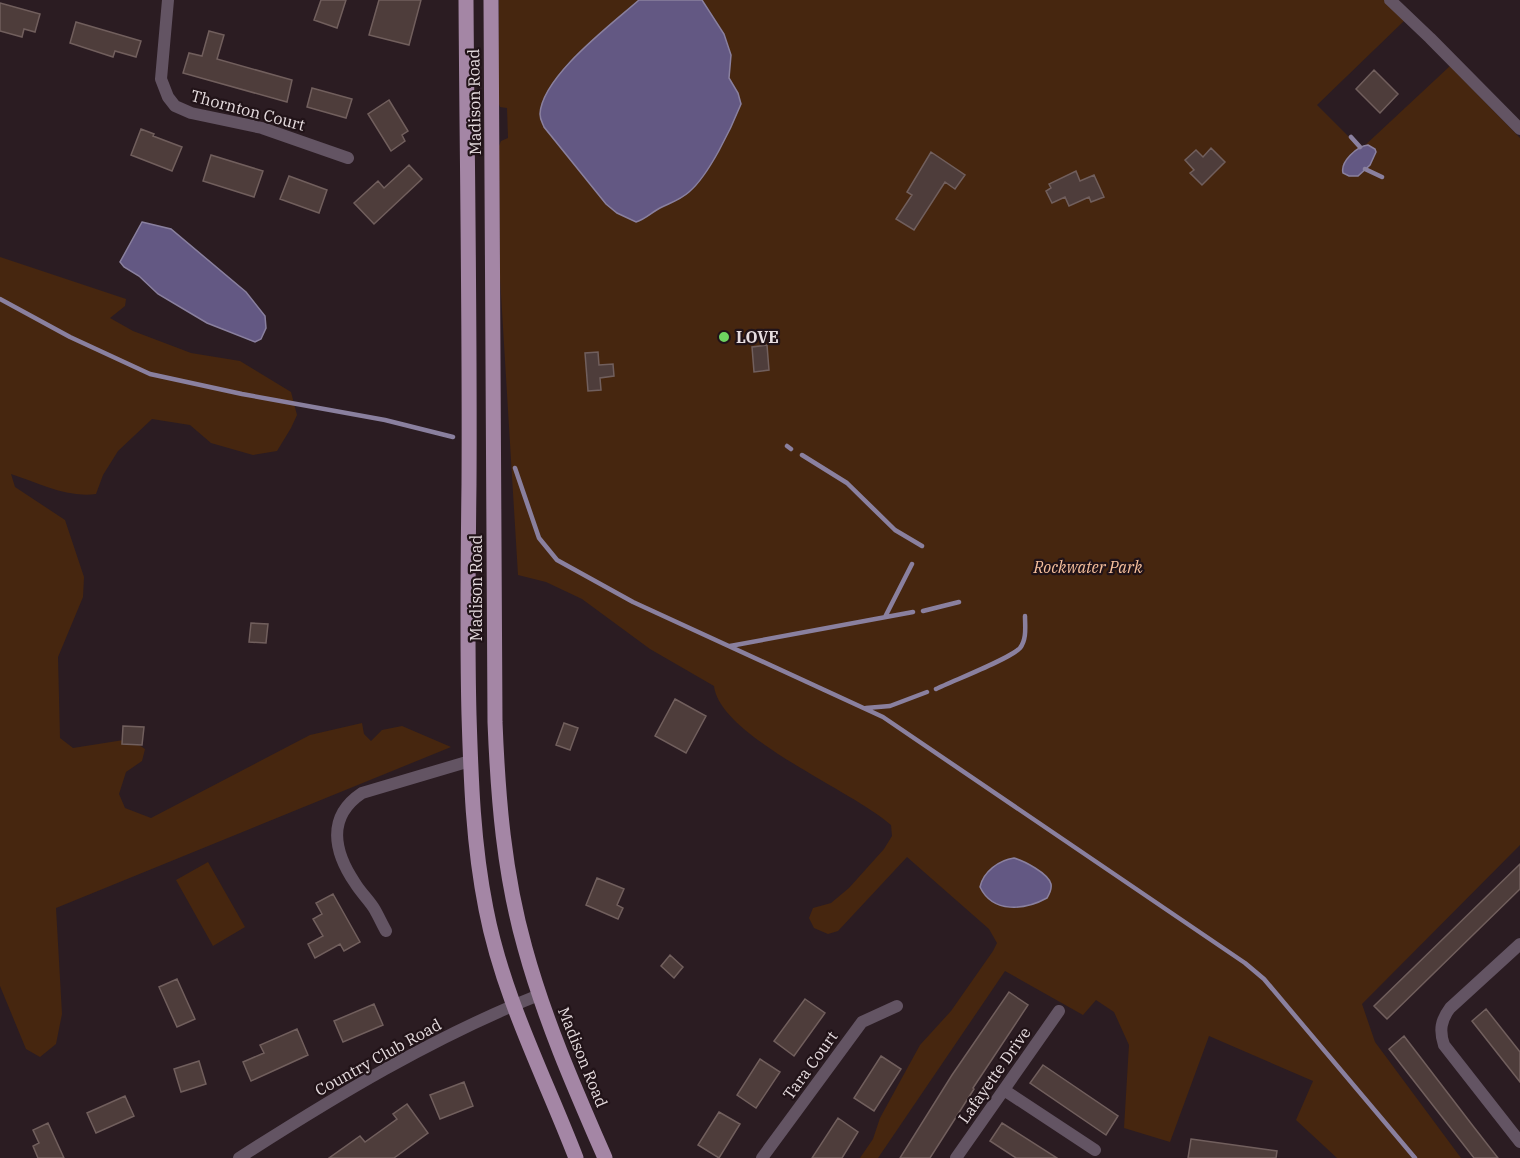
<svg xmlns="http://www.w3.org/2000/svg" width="1520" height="1158" viewBox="0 0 1520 1158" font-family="'IBM Plex Serif',serif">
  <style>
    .green { fill: #46260f }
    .water { fill: #635883; stroke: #8a809f; stroke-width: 1.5 }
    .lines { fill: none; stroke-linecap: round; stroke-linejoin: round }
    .stream { stroke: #8a809f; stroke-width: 4.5 }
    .building { fill: #4e3d3b; stroke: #715f5d; stroke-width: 1.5 }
    .street { stroke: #635463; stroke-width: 12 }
    .primary { stroke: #a486a5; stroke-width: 15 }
    .poi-dot { fill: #6ed361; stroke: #211318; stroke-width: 2 }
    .labels { text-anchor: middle; stroke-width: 4.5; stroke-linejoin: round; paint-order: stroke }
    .street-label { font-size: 16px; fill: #e6dcdf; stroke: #211318 }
    .poi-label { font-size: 16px; font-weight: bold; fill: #e6dcdf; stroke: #211318; text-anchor: start }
    .park-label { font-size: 16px; font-style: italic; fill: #f8c19e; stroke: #211318 }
  </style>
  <rect width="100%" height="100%" fill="#2b1c22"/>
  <path class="green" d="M499,0H639L569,62L559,74L586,179L617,213C629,212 646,214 658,209C695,195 707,171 724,137C730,127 741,112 740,99C739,92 731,87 729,79C727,72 732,64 731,57C728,35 714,17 702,0H1384L1405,20L1317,105L1361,149L1450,66L1520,138V845L1362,1004L1375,1042L1461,1158H1337L1296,1120L1313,1081L1209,1036L1170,1142L1124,1128L1129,1045L1114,1012L1096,1000L1083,1015L1005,971L878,1158H860L873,1139L880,1118L920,1045L951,1011L993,951L997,943L989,929L907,857L838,931L828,934L814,928L809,918L813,908L831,903L849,888L884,849L892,836L891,825C852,790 720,737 714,686L650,649L582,599L546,582L518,575L500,278L499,146L501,141L508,138L507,108L500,107L498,102Z
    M0,257L126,299L125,306L110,318L133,331L191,353L240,361L291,392L297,415L291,428L277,451L253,455L211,443L190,425L152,419L118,451L103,475L96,494C66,498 39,483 11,474L15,487L65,520L84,577L83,597L58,657L60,738L73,748L130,739L145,749L142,761L126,772L119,794L125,808L151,818L310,735L362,723L364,734L371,741L382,730L402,726L451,747L56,908L62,1014L56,1044L40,1057L26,1049L0,986Z
    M208,862L245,927L213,946L176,880Z"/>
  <path class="water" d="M639,0H702L724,34L731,55L729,78L738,93L741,104C731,129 709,175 689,192C680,200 670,203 660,208C652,212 646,219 636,222L617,213L606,204L544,127C542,122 540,119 540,114C542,76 612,24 639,0Z
    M1368,145L1375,149L1376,152L1370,165L1358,176H1349L1343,173C1340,162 1357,146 1368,145Z
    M142,222L171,229L246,292L265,316L266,328L261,339L255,342L207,323L158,294L139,276L124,267L120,262Z
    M1014,858C1024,861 1048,873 1051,884C1052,889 1050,893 1047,898C1025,910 993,914 980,887C983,872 999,860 1014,858Z"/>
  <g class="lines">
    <path class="stream" d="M1351,137L1360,147
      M1365,169L1382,177
      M0,299L70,337L150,374L242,394L385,420L453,437
      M787,446L791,449
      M802,455L847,483L895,530L922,546
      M515,468L539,538L557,560L633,602L883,717L1245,963L1264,979L1415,1158
      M923,611L959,602
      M885,617L912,564
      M730,646L913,612
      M936,689C952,681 1010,659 1020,648C1027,639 1025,626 1025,616
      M866,708L890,706L927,692"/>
  </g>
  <path class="building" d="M321,0H346L337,28L314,20Z
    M379,0H421L409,45L369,35Z
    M0,3L40,14L35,32L24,29L22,37L0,31Z
    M76,22L141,41L136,57L115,51L113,57L70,43Z
    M209,31L224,35L217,59L292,80L287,102L183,73L189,53L202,56Z
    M1374,70L1398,94L1380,113L1356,89Z
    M312,88L352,99L346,118L307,107Z
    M389,100L408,131L402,135L405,141L391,151L368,114Z
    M141,129L154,134L153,136L182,147L172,171L131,155Z
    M1211,148L1225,162L1202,185L1190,173L1194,170L1185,160L1196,150L1203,157Z
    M931,152L965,175L955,189L945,182L914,230L896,219L912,195L907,192Z
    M211,155L263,171L254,197L203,181Z
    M409,165L422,179L374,224L354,203L378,181L384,188Z
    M1076,171L1080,181L1094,175L1104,197L1091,202L1089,197L1069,206L1065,197L1052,203L1046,191L1051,188L1049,184Z
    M289,176L327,190L319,213L280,199Z
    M767,345L769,370L754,372L752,347Z
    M598,352L599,365L613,364L614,376L600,378L601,390L588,391L585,353Z
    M251,623L268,624L266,643L249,642Z
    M675,699L706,716L686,753L655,736Z
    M564,723L578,728L570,750L556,745Z
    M123,726L144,727L142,745L122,744Z
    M1520,864V889L1387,1019L1374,1006Z
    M597,878L624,889L617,905L623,908L618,919L586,905Z
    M333,894L360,942L344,951L340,944L315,958L308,944L323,936L313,919L322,914L316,903Z
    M670,955L683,967L674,978L661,966Z
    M177,979L195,1019L177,1027L159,987Z
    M1009,992L1028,1005L973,1088L974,1089L930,1158H900L952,1075Z
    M805,999L825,1013L794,1056L774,1041Z
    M374,1004L383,1025L343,1042L334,1021Z
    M1486,1009L1520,1052V1082L1472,1021Z
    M297,1029L308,1055L251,1081L243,1062L264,1053L260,1045Z
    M1404,1036L1473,1126L1498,1158H1474L1389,1049Z
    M881,1056L901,1069L874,1111L854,1098Z
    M760,1059L780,1072L756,1108L737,1095Z
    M199,1061L206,1084L181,1092L174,1069Z
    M1043,1065L1118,1116L1106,1135L1030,1083Z
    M464,1082L473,1106L440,1119L430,1095Z
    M125,1096L134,1116L96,1133L87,1113Z
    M407,1104L428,1133L394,1158H329L360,1136L365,1142L397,1119L393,1114Z
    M719,1112L740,1124L719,1158L698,1145Z
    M838,1118L858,1132L842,1158H812Z
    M48,1123L64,1158H38L33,1146L39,1143L33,1130Z
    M1002,1123L1057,1158H1016L990,1141Z
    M1191,1139L1277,1151L1276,1158H1188Z"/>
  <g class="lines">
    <path class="street" d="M168,0L161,79L168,97L175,106L191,113L262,128L348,158
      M1390,0L1430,38L1520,129
      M386,931C382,924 379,917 375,910C370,901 361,893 355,883C334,852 326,817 362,793L470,761
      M1520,944L1450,1008C1441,1020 1439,1030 1444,1045L1520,1142
      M1004,1090L1095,1150
      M239,1158C334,1097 433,1037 539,995
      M762,1158L862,1022L897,1006
      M956,1158L1059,1011"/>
    <path class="primary" d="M466,0C467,161 470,323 469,484C468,561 467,638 469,715C471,780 473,844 486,909C503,997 544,1075 576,1158
      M491,0L495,722C498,798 504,874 525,948C545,1021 575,1089 605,1158"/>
  </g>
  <circle class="poi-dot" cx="724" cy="337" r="6"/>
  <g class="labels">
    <g class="street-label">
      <text transform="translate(474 102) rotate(-91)" y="6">Madison Road</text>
      <text transform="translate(248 110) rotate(15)" y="6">Thornton Court</text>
      <text transform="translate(476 588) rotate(-90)" y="6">Madison Road</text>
      <text transform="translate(378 1057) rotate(-29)" y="6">Country Club Road</text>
      <text transform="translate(583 1057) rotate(68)" y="6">Madison Road</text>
      <text transform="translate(810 1065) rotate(-54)" y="6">Tara Court</text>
      <text transform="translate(994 1075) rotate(-55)" y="6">Lafayette Drive</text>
    </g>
    <g class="poi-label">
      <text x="736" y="343">LOVE</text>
    </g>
    <g class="park-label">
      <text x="1088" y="573">Rockwater Park</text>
    </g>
  </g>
</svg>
